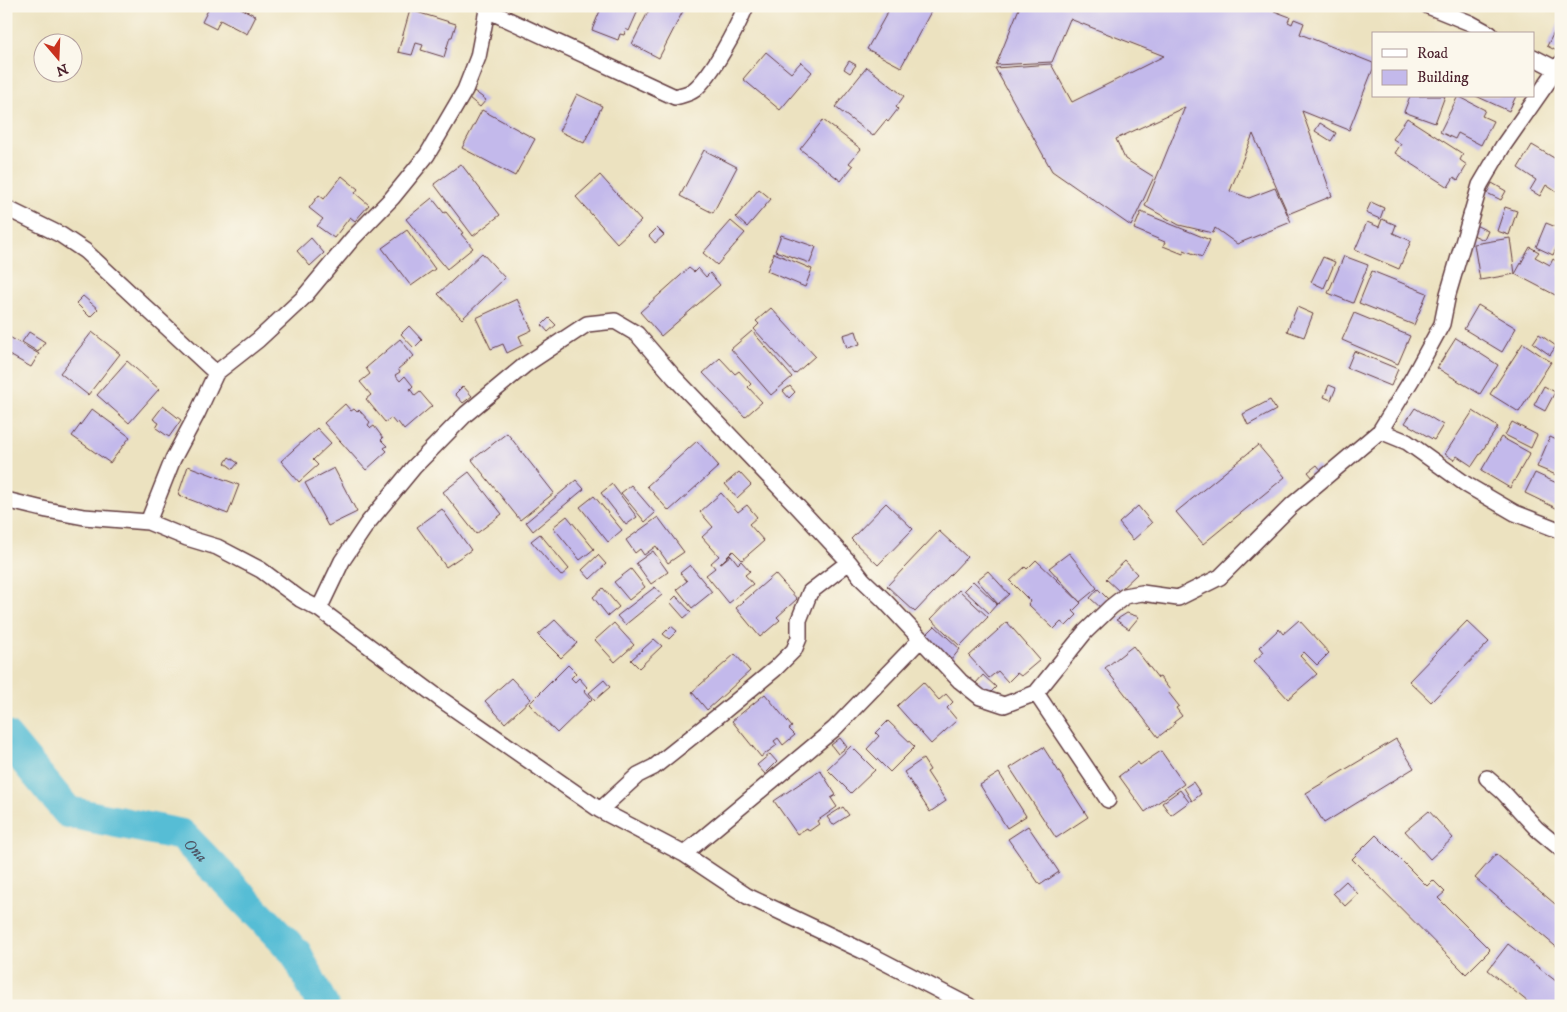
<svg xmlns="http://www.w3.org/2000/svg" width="1567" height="1012" viewBox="0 0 1567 1012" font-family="'IM FELL DW Pica',serif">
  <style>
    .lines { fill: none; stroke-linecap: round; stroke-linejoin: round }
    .river { stroke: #57bdd5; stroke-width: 32 }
    .building { fill: #c3b9eb }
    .minor-casing { stroke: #623c41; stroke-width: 18 }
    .minor { stroke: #fff; stroke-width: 15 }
    .labels { text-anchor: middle; stroke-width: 4; stroke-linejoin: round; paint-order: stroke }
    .water-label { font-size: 16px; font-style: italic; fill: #4f5666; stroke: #fbf7ec }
  </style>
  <rect width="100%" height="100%" fill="#fbf7ec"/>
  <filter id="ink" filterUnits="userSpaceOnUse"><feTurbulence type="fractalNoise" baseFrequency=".02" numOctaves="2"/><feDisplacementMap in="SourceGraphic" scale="10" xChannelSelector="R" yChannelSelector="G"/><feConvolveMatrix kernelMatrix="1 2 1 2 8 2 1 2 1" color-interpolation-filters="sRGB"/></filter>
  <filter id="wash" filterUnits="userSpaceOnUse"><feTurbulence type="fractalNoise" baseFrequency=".0096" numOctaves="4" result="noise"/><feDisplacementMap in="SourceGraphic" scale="20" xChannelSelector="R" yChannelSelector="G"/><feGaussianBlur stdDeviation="1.12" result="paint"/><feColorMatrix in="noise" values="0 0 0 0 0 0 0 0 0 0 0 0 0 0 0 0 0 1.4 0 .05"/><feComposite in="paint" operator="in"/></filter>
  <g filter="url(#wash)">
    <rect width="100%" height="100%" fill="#ece2c0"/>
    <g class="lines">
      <path class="river" id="s1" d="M6,737L68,812L182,835L296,953L323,1006"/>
    </g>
    <g id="blocks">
      <path class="building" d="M210,6H237L256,16L247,34L220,20L216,29L202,22Z
        M602,6H640L629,31L626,29L624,35L620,34L618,40L592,30Z
        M651,6H674L683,11L659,58L632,44Z
        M891,6H934L901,67L867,49Z
        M1020,6H1261L1290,17L1288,22L1292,24L1294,19L1304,23L1300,34L1373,63V69L1349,130L1302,111L1332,196L1288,214L1253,134L1230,191L1249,198L1275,188L1291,222L1237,244L1215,228L1213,233L1179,225L1145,206L1185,107L1116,139L1125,159L1154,177L1131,226L1052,171L995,68L1051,64L1072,102L1164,56L1070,19L1052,62L996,65Z
        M410,10L456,24L452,37H450L444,57L421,50L423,45L416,43L412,55L398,52Z
        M1561,19V53L1547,46Z
        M766,52L791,73L801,62L812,72L780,110L743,79Z
        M849,61L856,65L850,73L844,69Z
        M867,67L904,96L896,107L898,109L888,122L886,120L873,136L835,107Z
        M474,91L486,100L480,107L469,98Z
        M577,94L602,106L584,143L559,131Z
        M1410,96H1445L1435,123L1404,112Z
        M1458,96L1485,110L1482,116L1493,121L1481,145L1458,133L1455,139L1440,132Z
        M1476,96H1516L1509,111Z
        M482,110L535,139L515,176L462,148Z
        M1407,118L1463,154L1460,160L1467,165L1458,180L1454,177L1448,187L1395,153L1401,144L1393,139Z
        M823,120L861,149L849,163L853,166L841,181L800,149Z
        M1320,123L1336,133L1331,141L1315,131Z
        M1532,145L1561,162V187L1558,193L1546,185L1540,196L1530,190L1536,180L1518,168Z
        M704,150L737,167L713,213L680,196Z
        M461,164L500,215L473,236L434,184Z
        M600,175L641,221L617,243L576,197Z
        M342,176L358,189L355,193L369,205L355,221L350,217L334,238L317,226L323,219L309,208L319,195L324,199Z
        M1492,183L1506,191L1501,200L1487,193Z
        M759,189L771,199L747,227L736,217Z
        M432,198L444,213L446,212L463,233L461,234L473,248L447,269L406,219Z
        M1371,202L1384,208L1380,219L1366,213Z
        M1505,207L1517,211L1509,235L1497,231Z
        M1141,212L1210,240L1202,257L1184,250L1183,254L1163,246L1165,242L1134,229Z
        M1382,219L1396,225L1393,233L1411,241L1399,269L1355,250L1367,222L1379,227Z
        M731,221L745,233L717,265L703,253Z
        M1546,223L1561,229V238L1553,255L1536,247Z
        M1475,225L1488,231L1484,240L1471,234Z
        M657,228L664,235L655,243L649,236Z
        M407,230L435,269L411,286L382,248Z
        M781,235L816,247L810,263L775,251Z
        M311,238L324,253L310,266L297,251Z
        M1510,238L1515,274L1480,280L1474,244Z
        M1530,247L1539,252L1535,257L1550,265L1553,259L1561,264L1559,275L1561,276V298L1515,274Z
        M482,253L505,278L462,319L438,294Z
        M774,253L812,269L805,287L767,271Z
        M1344,256L1368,265L1353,303L1328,293Z
        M1323,257L1335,262L1324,288L1311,282Z
        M689,268L694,272L698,268L706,277L710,273L720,285L661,336L640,312Z
        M1372,271L1427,293L1414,325L1359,303Z
        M83,296L98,309L90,317L76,303Z
        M517,299L532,330L519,336L523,345L507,353L503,344L491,349L476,318Z
        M1478,305L1516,328L1502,352L1464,329Z
        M1297,307L1313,314L1304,337L1287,331Z
        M771,308L815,356L795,374L754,329L759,324L756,321Z
        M1354,313L1410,336L1398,364L1342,340Z
        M549,318L556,325L548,332L542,325Z
        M409,326L422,340L414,348L401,334Z
        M752,331L792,377L771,395L731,349Z
        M856,331L860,344L847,348L843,335Z
        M29,332L45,342L38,352L22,342Z
        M92,332L120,354L88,395L60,373Z
        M1539,334L1556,346L1550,355L1533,343Z
        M6,335L39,354L31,367L6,353Z
        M1456,338L1498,365L1480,394L1437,368Z
        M400,339L414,356L398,369L400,372L395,375L400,381L405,376L413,386L410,389L415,396L420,392L432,406L404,430L398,422L396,424L391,418L385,422L366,399L371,395L360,382L370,374L366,368Z
        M1523,343L1551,362L1519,412L1490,394Z
        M1354,351L1398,369L1391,386L1347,368Z
        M720,358L735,374L739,371L751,384L748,387L762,402L745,417L703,373Z
        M127,361L159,389L129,423L97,395Z
        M1329,385L1336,388L1331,400L1324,397Z
        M463,386L472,396L463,403L455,394Z
        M790,386L795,392L789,398L783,391Z
        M1544,386L1555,392L1545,411L1534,405Z
        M1270,400L1276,410L1248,425L1243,414Z
        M345,404L351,411L354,409L357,412L359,410L370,422L368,425L371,428L374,426L383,438L381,440L387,446L384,448L387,451L366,470L324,423Z
        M163,406L181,420L169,437L156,428L159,423L153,419Z
        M1415,408L1443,425L1434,440L1405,423Z
        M92,409L130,437L110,463L72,436Z
        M1473,411L1498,427L1472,466L1457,456L1454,460L1445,454Z
        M1512,422L1537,435L1531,448L1505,435Z
        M317,428L331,443L313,460L318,465L299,482L281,461Z
        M507,433L554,493L520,520L472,460Z
        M1501,437L1530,453L1510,488L1481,471Z
        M1550,437L1561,442V477L1537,467Z
        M697,441L719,466L669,511L647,486Z
        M1258,445L1285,477L1203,544L1176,512Z
        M229,457L238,463L233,469L225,463Z
        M1317,465L1322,471L1313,478L1308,472Z
        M188,466L239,485L228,514L178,495Z
        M334,468L357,512L328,526L305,483Z
        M469,472L502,514L476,534L443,492Z
        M739,472L751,485L737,498L725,484Z
        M1535,473L1561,485V503L1558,509L1525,493Z
        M576,480L584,489L533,531L526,522Z
        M612,484L637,517L626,525L601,493Z
        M631,485L655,513L645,522L621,493Z
        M721,493L738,512L747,505L757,517L749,524L764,541L742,560L733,551L720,564L731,555L738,564L741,561L750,571L745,575L753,584L729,603L706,575L715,568L711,563L719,556L702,537L713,527L700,512Z
        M594,496L622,530L608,542L580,507Z
        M886,503L913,529L878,565L851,539Z
        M1138,506L1152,523L1133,540L1119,523Z
        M442,509L471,550L446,567L417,527Z
        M567,516L594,549L580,560L553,527Z
        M658,517L684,552L668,563L656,546L644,555L640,549L635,553L626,540Z
        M939,531L967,557L915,612L887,586Z
        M540,534L569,569L561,576L531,541Z
        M653,551L668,572L651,584L636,563Z
        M1069,553L1097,588L1080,602L1049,568Z
        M598,555L606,564L590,579L582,570Z
        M1036,560L1081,603L1073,611L1077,615L1066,626L1061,622L1054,629L1028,604L1030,601L1010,581L1025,567L1027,569Z
        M1125,561L1137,574L1119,591L1106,579Z
        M690,565L712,592L692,608L677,589L687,581L680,573Z
        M631,569L645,587L629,600L614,582Z
        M988,571L1009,594L998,604L977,580Z
        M775,574L797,599L777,617L780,620L760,637L736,608Z
        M973,581L997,604L989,613L964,590Z
        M655,587L662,595L625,625L617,616Z
        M603,588L619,607L608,616L593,597Z
        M1098,589L1109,600L1101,608L1090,598Z
        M959,590L988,617L960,646L931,619Z
        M676,596L691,612L684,618L670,602Z
        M1127,613L1139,617L1129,629L1116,620Z
        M555,620L577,643L561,658L538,635Z
        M1299,620L1329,653L1317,665L1304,652L1300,656L1317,674L1288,699L1254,661L1264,652L1260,647L1279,629L1283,634Z
        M1467,621L1489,642L1431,702L1409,681Z
        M1007,622L1040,660L1021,676L1017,673L1008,682L998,671L989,678L969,656Z
        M614,623L634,645L615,662L595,640Z
        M671,626L677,631L669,639L663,634Z
        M935,626L960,649L951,660L925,636Z
        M654,639L662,646L639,668L631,660Z
        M1133,646L1158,678L1160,677L1170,690L1168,692L1179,706L1176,708L1182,716L1174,722L1175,724L1158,737L1105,668Z
        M735,654L750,671L707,710L692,692Z
        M568,665L576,673L571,678L575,682L579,678L587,687L584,690L592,699L557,733L529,704Z
        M983,675L996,687L988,695L976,683Z
        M511,678L531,699L505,723L485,701Z
        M604,680L610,687L595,700L589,693Z
        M923,682L939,700L946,694L953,702L947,708L957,720L931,744L897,706Z
        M765,694L792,727L789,729L795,735L783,745L778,738L774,741L777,745L761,757L732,721Z
        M888,721L915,747L890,772L867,749L879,736L876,733Z
        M840,738L847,747L838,754L831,745Z
        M1396,739L1414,768L1324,823L1306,793Z
        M851,746L875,770L851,793L827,769Z
        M1043,747L1088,817L1056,838L1010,768Z
        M1161,751L1184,784L1145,812L1119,776L1138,762L1140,765Z
        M770,754L777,762L765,774L757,765Z
        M923,759L930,770L927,772L946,801L930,812L904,772Z
        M820,770L836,795L831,798L837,807L817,821L819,824L809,831L807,828L797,834L774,801Z
        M999,773L1026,816L1007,828L980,785Z
        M1193,782L1201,794L1192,801L1184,788Z
        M1180,790L1189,802L1171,815L1162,803Z
        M843,807L849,815L833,825L827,817Z
        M1429,811L1453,838L1430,859L1405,831Z
        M1028,826L1059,872L1040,885L1008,839Z
        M1376,835L1427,886L1433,880L1445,892L1438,898L1490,950L1466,974L1352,859Z
        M1496,854L1561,909V951L1475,878Z
        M1346,881L1358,894L1345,906L1333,893Z
        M1508,944L1561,985V1006H1533L1488,970Z"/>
    </g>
  </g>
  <g filter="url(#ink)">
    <use href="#blocks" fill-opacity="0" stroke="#623c41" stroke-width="1"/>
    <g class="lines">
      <defs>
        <path id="minor" d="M1428,6L1470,23L1490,34
          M487,10L675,97C681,95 689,94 694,90C713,74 736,30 746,6
          M1533,57L1556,69
          M6,208L61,235L85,251L216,373
          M1380,431L1407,442L1467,485L1515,513L1561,531
          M6,500L47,510L84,517L148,522L187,538L217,547L261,570L300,599L319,609L439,698L600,810L684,854L747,896L865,952L969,1006
          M148,522L173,459L197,414L216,373L258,340L303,298L353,238L392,198L427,155L465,90L478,57L487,10V6
          M319,609L342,561L367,524L414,467L466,414L525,365L587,324L615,321L637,334L674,377L797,506L849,562L863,580L884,600L960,681L980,697L1004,705L1036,693L1085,632L1111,607L1125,596L1142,593L1178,598L1220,577L1291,506L1380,431L1412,379L1442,324L1448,294L1480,185L1503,146L1561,63
          M1036,693L1108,800
          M1487,778L1502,791L1537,829L1561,849
          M600,810L638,775L654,767L723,712L775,669L794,650L799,638V620L810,592L849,562
          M684,854L834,729L921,639"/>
      </defs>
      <use href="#minor" class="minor-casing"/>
      <use href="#minor" class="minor"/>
    </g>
  </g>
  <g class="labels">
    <g class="water-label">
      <text dy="6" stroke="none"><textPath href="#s1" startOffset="234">Ona</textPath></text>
    </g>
  </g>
  <rect width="1567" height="1012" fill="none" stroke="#fbf7ec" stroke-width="25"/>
  <rect x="1372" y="32" width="162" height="65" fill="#fbf7ec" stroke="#b4a19f"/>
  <rect x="1382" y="49" width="25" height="8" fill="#ffffff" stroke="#b4a19f"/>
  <text x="1417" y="58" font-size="15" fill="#4a1f2b">Road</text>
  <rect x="1382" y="70" width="25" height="15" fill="#c3b9eb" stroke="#b4a19f"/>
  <text x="1417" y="82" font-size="15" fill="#4a1f2b">Building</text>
  <g transform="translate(58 58) rotate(161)"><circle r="24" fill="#fbf7ec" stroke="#b4a19f"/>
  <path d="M0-4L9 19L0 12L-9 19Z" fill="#c8321e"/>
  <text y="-8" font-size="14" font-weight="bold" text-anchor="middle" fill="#4a1f2b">N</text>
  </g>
</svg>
